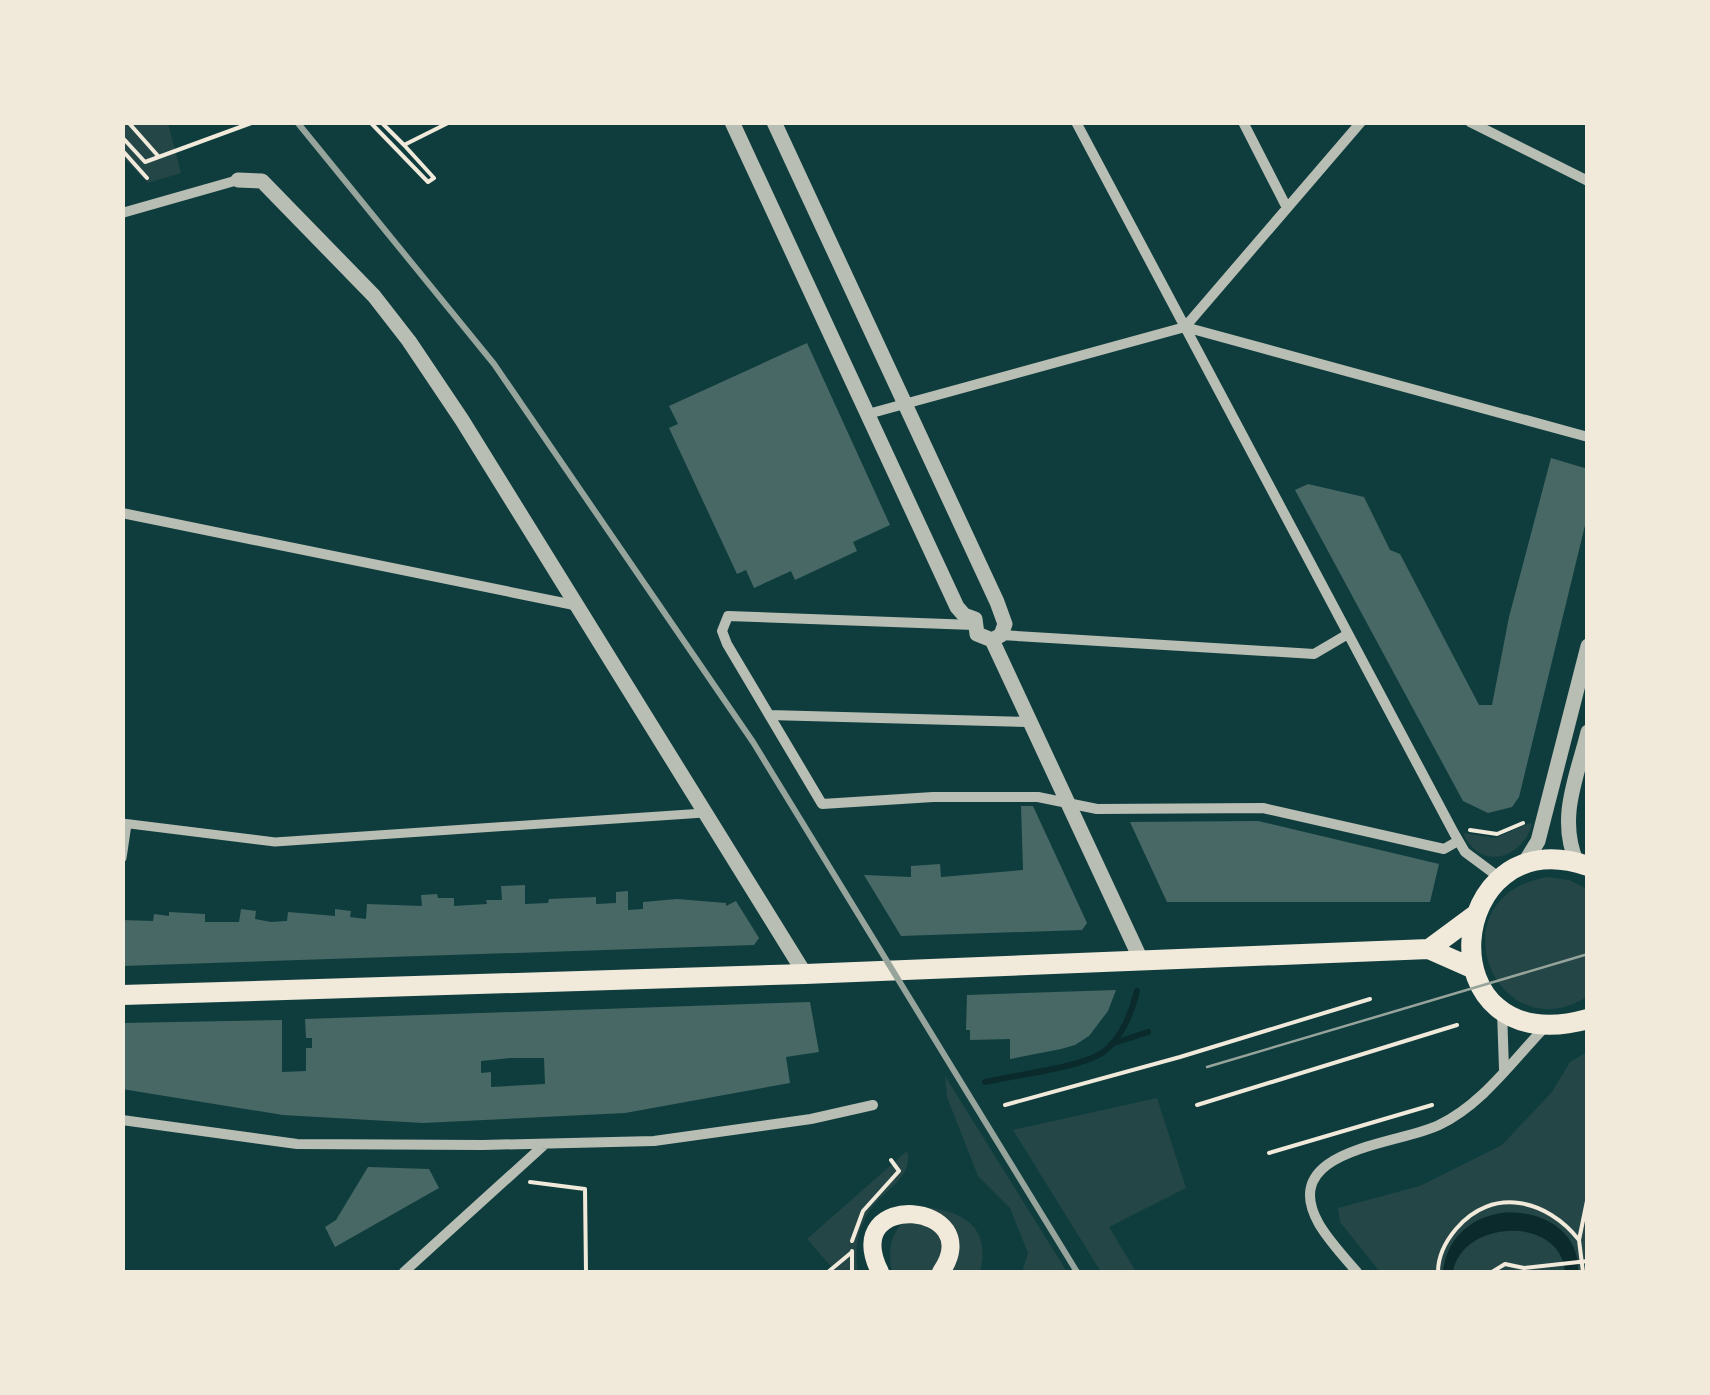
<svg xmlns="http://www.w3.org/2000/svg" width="1710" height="1395" viewBox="0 0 1710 1395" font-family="Poppins,sans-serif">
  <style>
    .green { fill: #244646 }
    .water { fill: #0a2a2b }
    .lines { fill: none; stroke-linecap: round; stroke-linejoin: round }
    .stream { stroke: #0a2a2b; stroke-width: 6 }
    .building { fill: #486865; fill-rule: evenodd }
    .path { stroke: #f1e9da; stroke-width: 4 }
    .pedestrian { stroke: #b8beb3; stroke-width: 9 }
    .minor { stroke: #b8beb3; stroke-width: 10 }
    .tertiary { stroke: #b8beb3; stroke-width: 15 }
    .secondary { stroke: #f1e9da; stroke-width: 18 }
    .primary { stroke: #f1e9da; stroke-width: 20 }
    .tram { stroke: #97a49c; stroke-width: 2.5 }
    .rail { stroke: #97a49c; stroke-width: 6 }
  </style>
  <rect width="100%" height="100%" fill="#0f3d3e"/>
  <path class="green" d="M122,123H168L181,173L148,183L123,157Z
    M1530,823L1532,825C1521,860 1479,871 1463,833L1495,838Z
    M1547,877L1569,880L1587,889L1588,996C1499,1055 1430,899 1547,877Z
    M1587,1052V1272H1380L1340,1222L1338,1208L1420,1186L1502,1145L1552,1092L1570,1062Z
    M945,1076L1067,1272H1022L1028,1253L1010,1208L978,1176L947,1097Z
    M1157,1098L1186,1188L1109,1227L1136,1272H1101L1013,1130Z
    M907,1151C914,1178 883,1190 870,1210C857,1229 854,1250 858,1272H836L807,1239Z
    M932,1208C970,1214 990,1232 980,1272H892C885,1238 898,1217 932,1208Z"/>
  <path class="water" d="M1501,1213C1540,1209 1580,1230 1578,1272H1565C1561,1215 1462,1219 1453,1272H1443C1446,1240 1469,1218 1501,1213Z"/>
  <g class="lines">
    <path class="stream" d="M1111,1044L1148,1032
      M985,1082C1014,1075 1079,1068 1102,1053C1121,1040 1132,1012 1137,991"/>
  </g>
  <path class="building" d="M807,343L890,525L853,542L857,551L795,580L791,571L754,588L746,570L737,574L669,428L678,424L669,406Z
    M1551,458L1588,469V513L1519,797L1512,807L1488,813L1463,801L1295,490L1308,484L1364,497L1390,550L1400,554L1479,705H1492L1509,617Z
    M1021,806H1033L1087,923L1082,930L901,936L864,875L911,877V866L940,864L941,877L1023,870Z
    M1258,821L1439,864L1430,902H1167L1130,822Z
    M525,885V904L548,903L549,899L596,897V904L616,903V892L628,891V910L643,909V902L677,899L726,903V906L736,901L759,938L754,945L122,966V920L153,921L154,914L169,916V912L205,914V922H239L241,909L256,911L255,919L271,922L287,921L288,912L335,916V909L351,911L350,917L366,919L367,904L422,906L421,895L437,894L438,898H454V906L487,904L486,900H502L501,886Z
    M1116,990L1108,1011L1089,1036L1075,1045L1061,1049L1010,1059V1039L970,1040V1030H966L967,995Z
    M810,1002L819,1052L786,1057L790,1083L625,1113L423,1123L283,1115L122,1089V1023L282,1020V1072L306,1071V1048H312V1038H306L305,1019ZM511,1058H544L545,1084L491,1087V1072L481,1073V1061Z
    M368,1167L429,1169L439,1188L335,1247L325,1227L336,1220Z"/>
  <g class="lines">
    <path class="path" d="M128,122L159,157
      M370,122L428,182L434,178L404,145
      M381,122L404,145L450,122
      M122,137L145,162L254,122
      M122,150L147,178
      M1470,830L1497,834L1523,823
      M1005,1105L1180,1057L1370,999
      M1197,1105L1457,1025
      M1269,1153L1432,1105
      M530,1182L585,1189L586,1272
      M852,1241L863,1211L899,1171L891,1160
      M852,1251V1272
      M828,1272L852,1252
      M1438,1272C1438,1256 1445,1242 1456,1229C1492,1186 1547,1199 1579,1240
      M1492,1272L1505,1264L1524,1268L1588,1261
      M1583,1272L1579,1240L1588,1196"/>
    <path class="pedestrian" d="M122,823L275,842L704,813
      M122,858L127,824"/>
    <path class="minor" d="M1076,122L1454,833L1465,852L1500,878
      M1243,122L1287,208
      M1470,122L1588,181
      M122,213L238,180
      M1185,327L1588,437
      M868,414L1185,327L1361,122
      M122,513L574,605
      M974,625L728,616L722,631L727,644L822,804L933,797H1038L1097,809L1263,808L1444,849L1458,841
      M1001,635L1314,654L1348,634
      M769,715L1030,722
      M1502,1011L1504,1069
      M122,1120L297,1144L483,1145L654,1141L811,1119L873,1105
      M404,1272L544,1145
      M1357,1272C1344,1257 1329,1241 1319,1224C1276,1148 1399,1145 1439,1125C1483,1104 1513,1060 1546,1026"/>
    <path class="tertiary" d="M732,122L957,607L964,615L975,619
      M774,122L997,602L1005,624L1001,635L992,640
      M238,180L262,181L374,296L409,341L462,420L805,974
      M975,619L977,634L992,640L1141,960
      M1577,863C1557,818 1577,777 1588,732
      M1522,867L1538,841L1588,646"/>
    <path class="secondary" d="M880,1272C838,1188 989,1202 941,1272"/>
    <path class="primary" d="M1588,866C1444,816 1421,1065 1588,1019
      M1429,949L1475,915
      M122,995L805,974L1429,949L1472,968"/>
    <path class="tram" d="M1207,1067L1588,954"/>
    <path class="rail" d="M297,122L494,364L753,742L1077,1272"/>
  </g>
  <rect width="1710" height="1395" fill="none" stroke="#f1e9da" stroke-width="250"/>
</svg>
